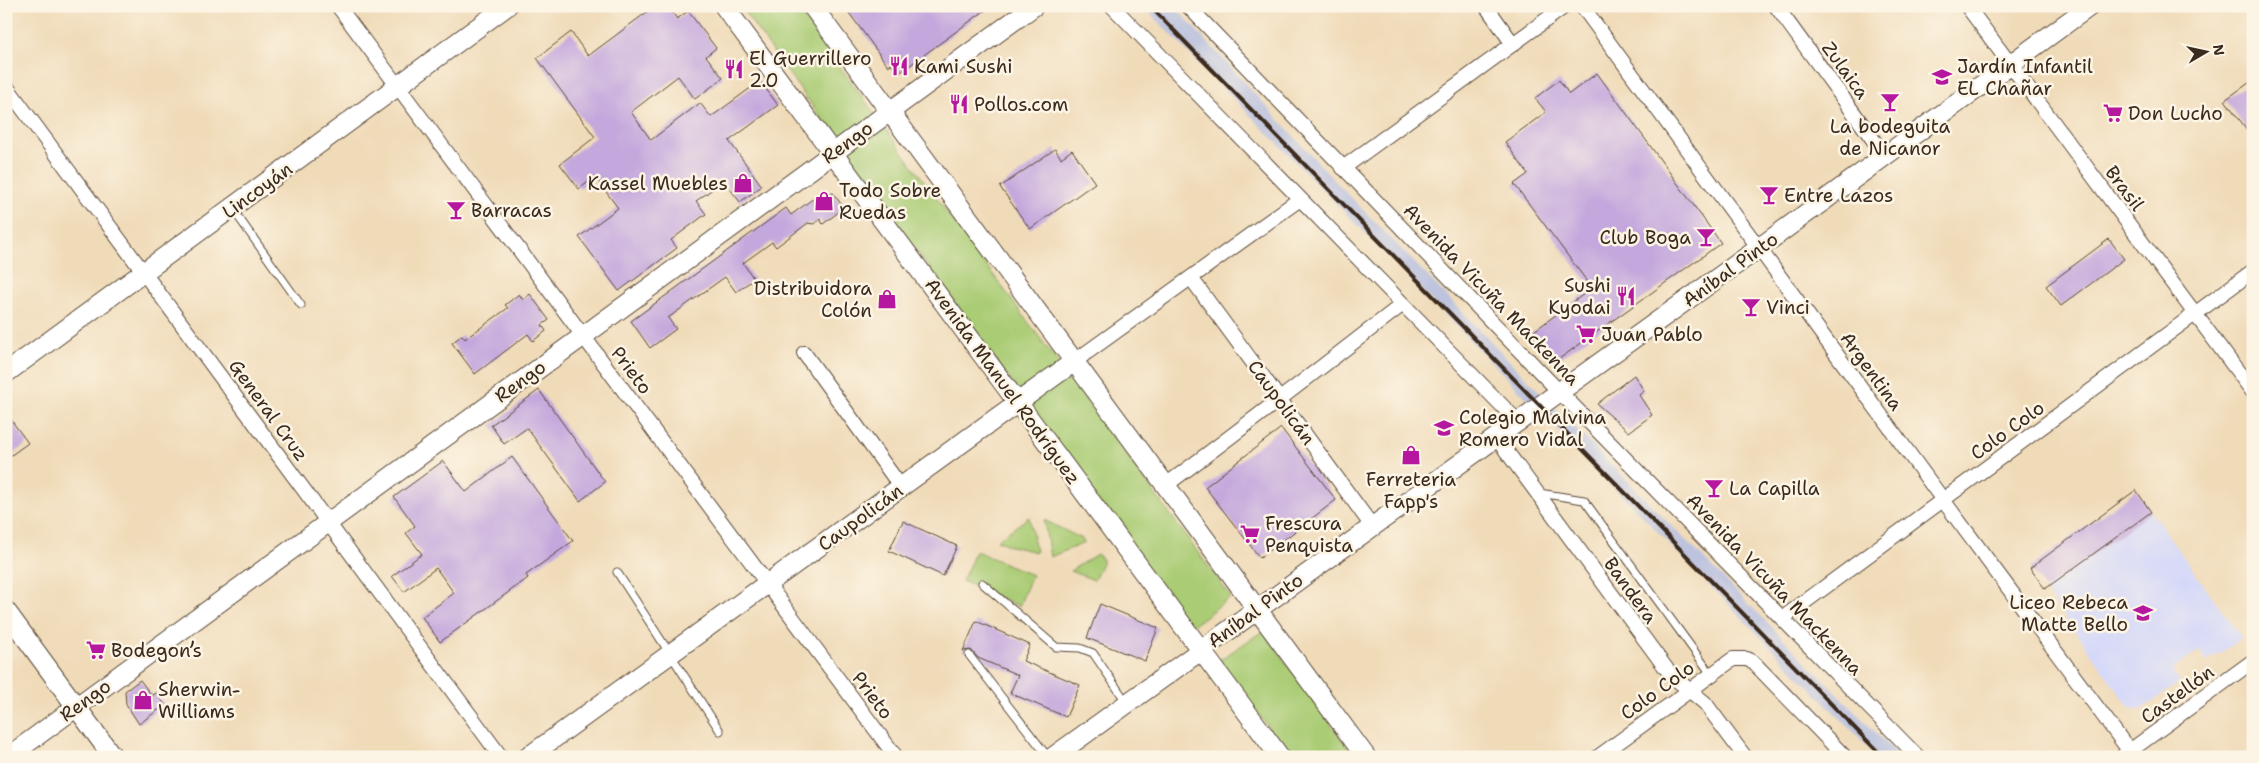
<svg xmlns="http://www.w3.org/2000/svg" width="2259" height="763" viewBox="0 0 2259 763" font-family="'Shantell Sans',sans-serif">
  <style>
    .built { fill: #d4d8f9 }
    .industrial { fill: #bdc3de }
    .green { fill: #aacc74; stroke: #727b49 }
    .building { fill: #c4a8dd }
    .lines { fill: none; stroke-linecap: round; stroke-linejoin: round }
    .lane-casing { stroke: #564535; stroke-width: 9 }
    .street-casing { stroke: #564535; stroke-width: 16 }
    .secondary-casing { stroke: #564535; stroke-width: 21 }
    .lane { stroke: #fff; stroke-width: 7 }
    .street { stroke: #fff; stroke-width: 14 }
    .secondary { stroke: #fff; stroke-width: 19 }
    .rail { stroke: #3b2a1e; stroke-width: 4 }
    .labels { text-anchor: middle; stroke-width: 5; stroke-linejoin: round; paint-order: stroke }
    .poi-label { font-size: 19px; fill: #3b2a1e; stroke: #fcf5e5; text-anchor: start }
    .street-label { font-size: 19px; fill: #3b2a1e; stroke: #fcf5e5 }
  </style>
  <rect width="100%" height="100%" fill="#fcf5e5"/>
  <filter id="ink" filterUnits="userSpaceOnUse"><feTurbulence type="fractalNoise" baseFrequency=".02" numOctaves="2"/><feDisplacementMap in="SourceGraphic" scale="10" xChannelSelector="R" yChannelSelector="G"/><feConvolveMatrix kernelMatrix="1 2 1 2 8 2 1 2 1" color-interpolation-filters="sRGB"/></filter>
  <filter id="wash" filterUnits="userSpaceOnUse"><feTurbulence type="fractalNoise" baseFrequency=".0096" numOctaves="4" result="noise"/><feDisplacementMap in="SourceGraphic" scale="20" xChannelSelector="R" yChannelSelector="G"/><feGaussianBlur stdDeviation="1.12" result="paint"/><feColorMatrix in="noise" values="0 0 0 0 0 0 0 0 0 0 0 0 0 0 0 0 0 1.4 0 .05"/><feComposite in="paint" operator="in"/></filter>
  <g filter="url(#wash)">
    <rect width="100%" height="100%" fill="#f0dbb9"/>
    <path class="built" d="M2151,512L2242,638L2207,662L2199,651L2172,670L2180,682L2140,710L2129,707L2045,589Z"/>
    <path class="industrial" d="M1143,6H1174L1338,184L1565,418L1900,757H1878Z"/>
    <path class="green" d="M740,6H795L1231,597L1189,628Z
      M1029,517L1036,552L1010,546L997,540Z
      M1044,520L1082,539L1084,543L1050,557Z
      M976,551L1032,575L1019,606L962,581Z
      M1097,554L1102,558V563L1094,580L1070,571Z
      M1263,631L1355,757H1291L1218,661Z"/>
    <g id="blocks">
      <path class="building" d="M655,6H668L677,19L688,11L716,48L706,56L723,78L695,99L678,76L631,112L651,140L700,103L711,117L760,81L778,105L729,141L762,186L740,202L724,181L696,201L706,214L671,240L677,248L619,291L579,237L618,208L595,177L579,189L560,164L595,137L537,58L571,32L588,56Z
        M844,6H991L898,74L891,64L888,66Z
        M1597,73L1721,243L1559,359L1530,334L1592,288L1514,184L1528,174L1505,142L1546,112L1535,98L1559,80L1569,94Z
        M2253,80V138L2225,100Z
        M1055,149L1061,158L1072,150L1095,183L1030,229L1000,187Z
        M822,192L833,193L844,208L823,224L820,219L814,224L808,223L776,247L772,242L761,250L743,263L754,279L736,292L725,277L668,318L676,329L650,348L631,321L786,208L791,215Z
        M2109,239L2124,259L2061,306L2046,286Z
        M519,294L523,300L530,294L549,320L542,325L546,331L533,341L528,334L475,374L452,343L462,335L465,339L508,308L505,305Z
        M1634,375L1644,391L1639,395L1652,415L1629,432L1597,404Z
        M539,390L605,482L580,501L527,428L504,444L491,425Z
        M6,413L28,443L6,459Z
        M1281,428L1336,500L1260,558L1205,487Z
        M512,457L573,541L526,575L528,578L440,642L422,617L454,593L436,568L404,592L392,576L422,554L406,533L415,526L394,497L443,461L466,492Z
        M2136,490L2151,512L2045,589L2030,568Z
        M903,521L957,546L943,576L889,551Z
        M1100,604L1158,628L1145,661L1087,638Z
        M976,621L1030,645L1023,661L1080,685L1066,717L1010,693L1018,675L978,658L971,650L963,651Z
        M140,680L152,696L156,693L165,705L139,724L126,704L125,691Z"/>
    </g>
  </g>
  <g filter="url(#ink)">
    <use href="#blocks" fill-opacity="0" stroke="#564535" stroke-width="1"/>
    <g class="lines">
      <defs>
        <path id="lane" d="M232,208L301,305
          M1539,493L1584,500L1711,674
          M617,572L720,731
          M982,583L1056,647L1080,648L1093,653L1127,703
          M969,655L1048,757"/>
        <path id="street" d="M338,6L896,757
          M1112,6L1518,422
          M1188,6L1546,378L1918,757
          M1486,6L1513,44
          M1582,6L1943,500L2134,757
          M1776,6L1885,156
          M1967,6L2253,392
          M6,86L501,757
          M1343,168L1565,6
          M1191,278L1372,526
          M804,353L901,487
          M1075,361L1300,199
          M1496,437L1671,675L1705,703L1745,757
          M1166,485C1246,426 1324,365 1403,304
          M1783,618L2253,271
          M2123,756L2253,661
          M1598,757L1733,659H1747L1753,662L1845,757"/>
        <path id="secondary" d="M724,6L1280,757
          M812,6L1366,757
          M6,373L507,6
          M6,611L113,757
          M8,757L1034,6
          M528,757L1075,361
          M1053,757L1759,248L2090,6"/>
      </defs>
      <use href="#lane" class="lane-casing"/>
      <use href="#street" class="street-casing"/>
      <use href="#secondary" class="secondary-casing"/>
      <use href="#lane" class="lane"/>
      <use href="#street" class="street"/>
      <use href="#secondary" class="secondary"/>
      <path class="rail" d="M1150,6L1883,757"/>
    </g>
  </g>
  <defs>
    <symbol id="restaurant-bare" viewBox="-9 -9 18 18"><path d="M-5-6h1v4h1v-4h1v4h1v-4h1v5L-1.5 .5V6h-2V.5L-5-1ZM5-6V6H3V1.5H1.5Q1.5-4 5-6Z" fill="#b5179e" stroke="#fcf5e5" stroke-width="2.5" paint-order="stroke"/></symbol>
    <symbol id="school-bare" viewBox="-9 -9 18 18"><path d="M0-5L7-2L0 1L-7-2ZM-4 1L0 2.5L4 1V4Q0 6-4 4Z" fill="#b5179e" stroke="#fcf5e5" stroke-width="2.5" paint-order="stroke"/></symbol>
    <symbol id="bar-bare" viewBox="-9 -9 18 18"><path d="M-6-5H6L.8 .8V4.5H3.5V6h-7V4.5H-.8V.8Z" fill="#b5179e" stroke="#fcf5e5" stroke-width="2.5" paint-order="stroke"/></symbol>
    <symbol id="supermarket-bare" viewBox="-9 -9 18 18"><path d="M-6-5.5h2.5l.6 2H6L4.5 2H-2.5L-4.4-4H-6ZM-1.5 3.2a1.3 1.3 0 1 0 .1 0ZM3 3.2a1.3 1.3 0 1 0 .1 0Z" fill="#b5179e" stroke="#fcf5e5" stroke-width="2.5" paint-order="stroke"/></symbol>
    <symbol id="shop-bare" viewBox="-9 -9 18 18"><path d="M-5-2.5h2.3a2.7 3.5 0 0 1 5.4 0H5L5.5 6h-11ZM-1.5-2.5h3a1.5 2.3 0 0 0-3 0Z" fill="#b5179e" stroke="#fcf5e5" stroke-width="2.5" paint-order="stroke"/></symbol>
  </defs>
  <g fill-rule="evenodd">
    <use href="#restaurant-bare" x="885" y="52" width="28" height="28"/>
    <use href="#restaurant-bare" x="720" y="55" width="28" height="28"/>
    <use href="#school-bare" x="1928" y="63" width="28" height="28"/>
    <use href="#bar-bare" x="1876" y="88" width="28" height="28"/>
    <use href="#restaurant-bare" x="945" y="90" width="28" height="28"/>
    <use href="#supermarket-bare" x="2099" y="99" width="28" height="28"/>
    <use href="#shop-bare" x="729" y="169" width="28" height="28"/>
    <use href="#bar-bare" x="1755" y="181" width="28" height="28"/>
    <use href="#shop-bare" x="810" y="187" width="28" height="28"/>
    <use href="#bar-bare" x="442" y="196" width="28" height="28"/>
    <use href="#bar-bare" x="1692" y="223" width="28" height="28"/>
    <use href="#restaurant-bare" x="1612" y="282" width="28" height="28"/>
    <use href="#shop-bare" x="873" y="285" width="28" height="28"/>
    <use href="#bar-bare" x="1737" y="293" width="28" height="28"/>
    <use href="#supermarket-bare" x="1572" y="320" width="28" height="28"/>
    <use href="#school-bare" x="1430" y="414" width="28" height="28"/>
    <use href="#shop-bare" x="1397" y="441" width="28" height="28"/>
    <use href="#bar-bare" x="1700" y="474" width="28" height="28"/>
    <use href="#supermarket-bare" x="1236" y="520" width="28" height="28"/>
    <use href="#school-bare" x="2129" y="599" width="28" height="28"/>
    <use href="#supermarket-bare" x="82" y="636" width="28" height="28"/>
    <use href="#shop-bare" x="129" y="686" width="28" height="28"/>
  </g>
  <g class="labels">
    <g class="poi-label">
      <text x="749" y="65">El Guerrillero<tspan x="749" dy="22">2.0</tspan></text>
      <text x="914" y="73">Kami Sushi</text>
      <text x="1957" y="73">Jardín Infantil<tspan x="1957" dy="22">EL Chañar</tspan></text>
      <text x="974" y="111">Pollos.com</text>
      <text x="2128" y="120">Don Lucho</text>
      <text x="1890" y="133" text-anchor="middle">La bodeguita<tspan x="1890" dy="22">de Nicanor</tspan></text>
      <text x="728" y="190" text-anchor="end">Kassel Muebles</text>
      <text x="839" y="197">Todo Sobre<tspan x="839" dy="22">Ruedas</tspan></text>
      <text x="1784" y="202">Entre Lazos</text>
      <text x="471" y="217">Barracas</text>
      <text x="1691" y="244" text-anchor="end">Club Boga</text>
      <text x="1611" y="292" text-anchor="end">Sushi<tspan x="1611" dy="22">Kyodai</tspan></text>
      <text x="872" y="295" text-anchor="end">Distribuidora<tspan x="872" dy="22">Colón</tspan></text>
      <text x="1766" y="314">Vinci</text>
      <text x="1601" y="341">Juan Pablo</text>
      <text x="1459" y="424">Colegio Malvina<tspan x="1459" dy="22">Romero Vidal</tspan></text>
      <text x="1411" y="486" text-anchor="middle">Ferreteria<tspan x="1411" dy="22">Fapp's</tspan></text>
      <text x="1729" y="495">La Capilla</text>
      <text x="1265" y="530">Frescura<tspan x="1265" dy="22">Penquista</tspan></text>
      <text x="2128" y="609" text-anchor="end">Liceo Rebeca<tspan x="2128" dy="22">Matte Bello</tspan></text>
      <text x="111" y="657">Bodegon’s</text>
      <text x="158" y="696">Sherwin-<tspan x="158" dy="22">Williams</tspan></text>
    </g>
    <g class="street-label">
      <text transform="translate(1846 70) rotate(54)" y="7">Zulaica</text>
      <text transform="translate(847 142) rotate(-36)" y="7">Rengo</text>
      <text transform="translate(2125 188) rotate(53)" y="7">Brasil</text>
      <text transform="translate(257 190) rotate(-36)" y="7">Lincoyán</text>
      <text transform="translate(1730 269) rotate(-36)" y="7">Aníbal Pinto</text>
      <text transform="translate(1492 294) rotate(46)" y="7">Avenida Vicuña Mackenna</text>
      <text transform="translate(632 370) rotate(53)" y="7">Prieto</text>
      <text transform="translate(1872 371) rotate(54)" y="7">Argentina</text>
      <text transform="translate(520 381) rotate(-36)" y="7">Rengo</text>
      <text transform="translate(1003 381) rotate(54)" y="7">Avenida Manuel Rodríguez</text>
      <text transform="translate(1282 402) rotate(54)" y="7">Caupolicán</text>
      <text transform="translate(269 410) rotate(54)" y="7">General Cruz</text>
      <text transform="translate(2007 430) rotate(-36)" y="7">Colo Colo</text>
      <text transform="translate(860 517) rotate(-36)" y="7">Caupolicán</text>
      <text transform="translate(1775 584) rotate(46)" y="7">Avenida Vicuña Mackenna</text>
      <text transform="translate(1631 590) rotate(54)" y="7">Bandera</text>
      <text transform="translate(1255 610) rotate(-36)" y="7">Aníbal Pinto</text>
      <text transform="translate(1657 690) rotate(-36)" y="7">Colo Colo</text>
      <text transform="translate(2177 694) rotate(-36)" y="7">Castellón</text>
      <text transform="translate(873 695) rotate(53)" y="7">Prieto</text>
      <text transform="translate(85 700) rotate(-36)" y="7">Rengo</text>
    </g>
  </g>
  <rect width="2259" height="763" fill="none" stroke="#fcf5e5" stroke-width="25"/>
  <g transform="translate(2206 52) rotate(81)" stroke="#fcf5e5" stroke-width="4" paint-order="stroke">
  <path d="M0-4L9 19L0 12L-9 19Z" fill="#3b2a1e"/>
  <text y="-8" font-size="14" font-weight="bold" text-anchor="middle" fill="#3b2a1e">N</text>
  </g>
</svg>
